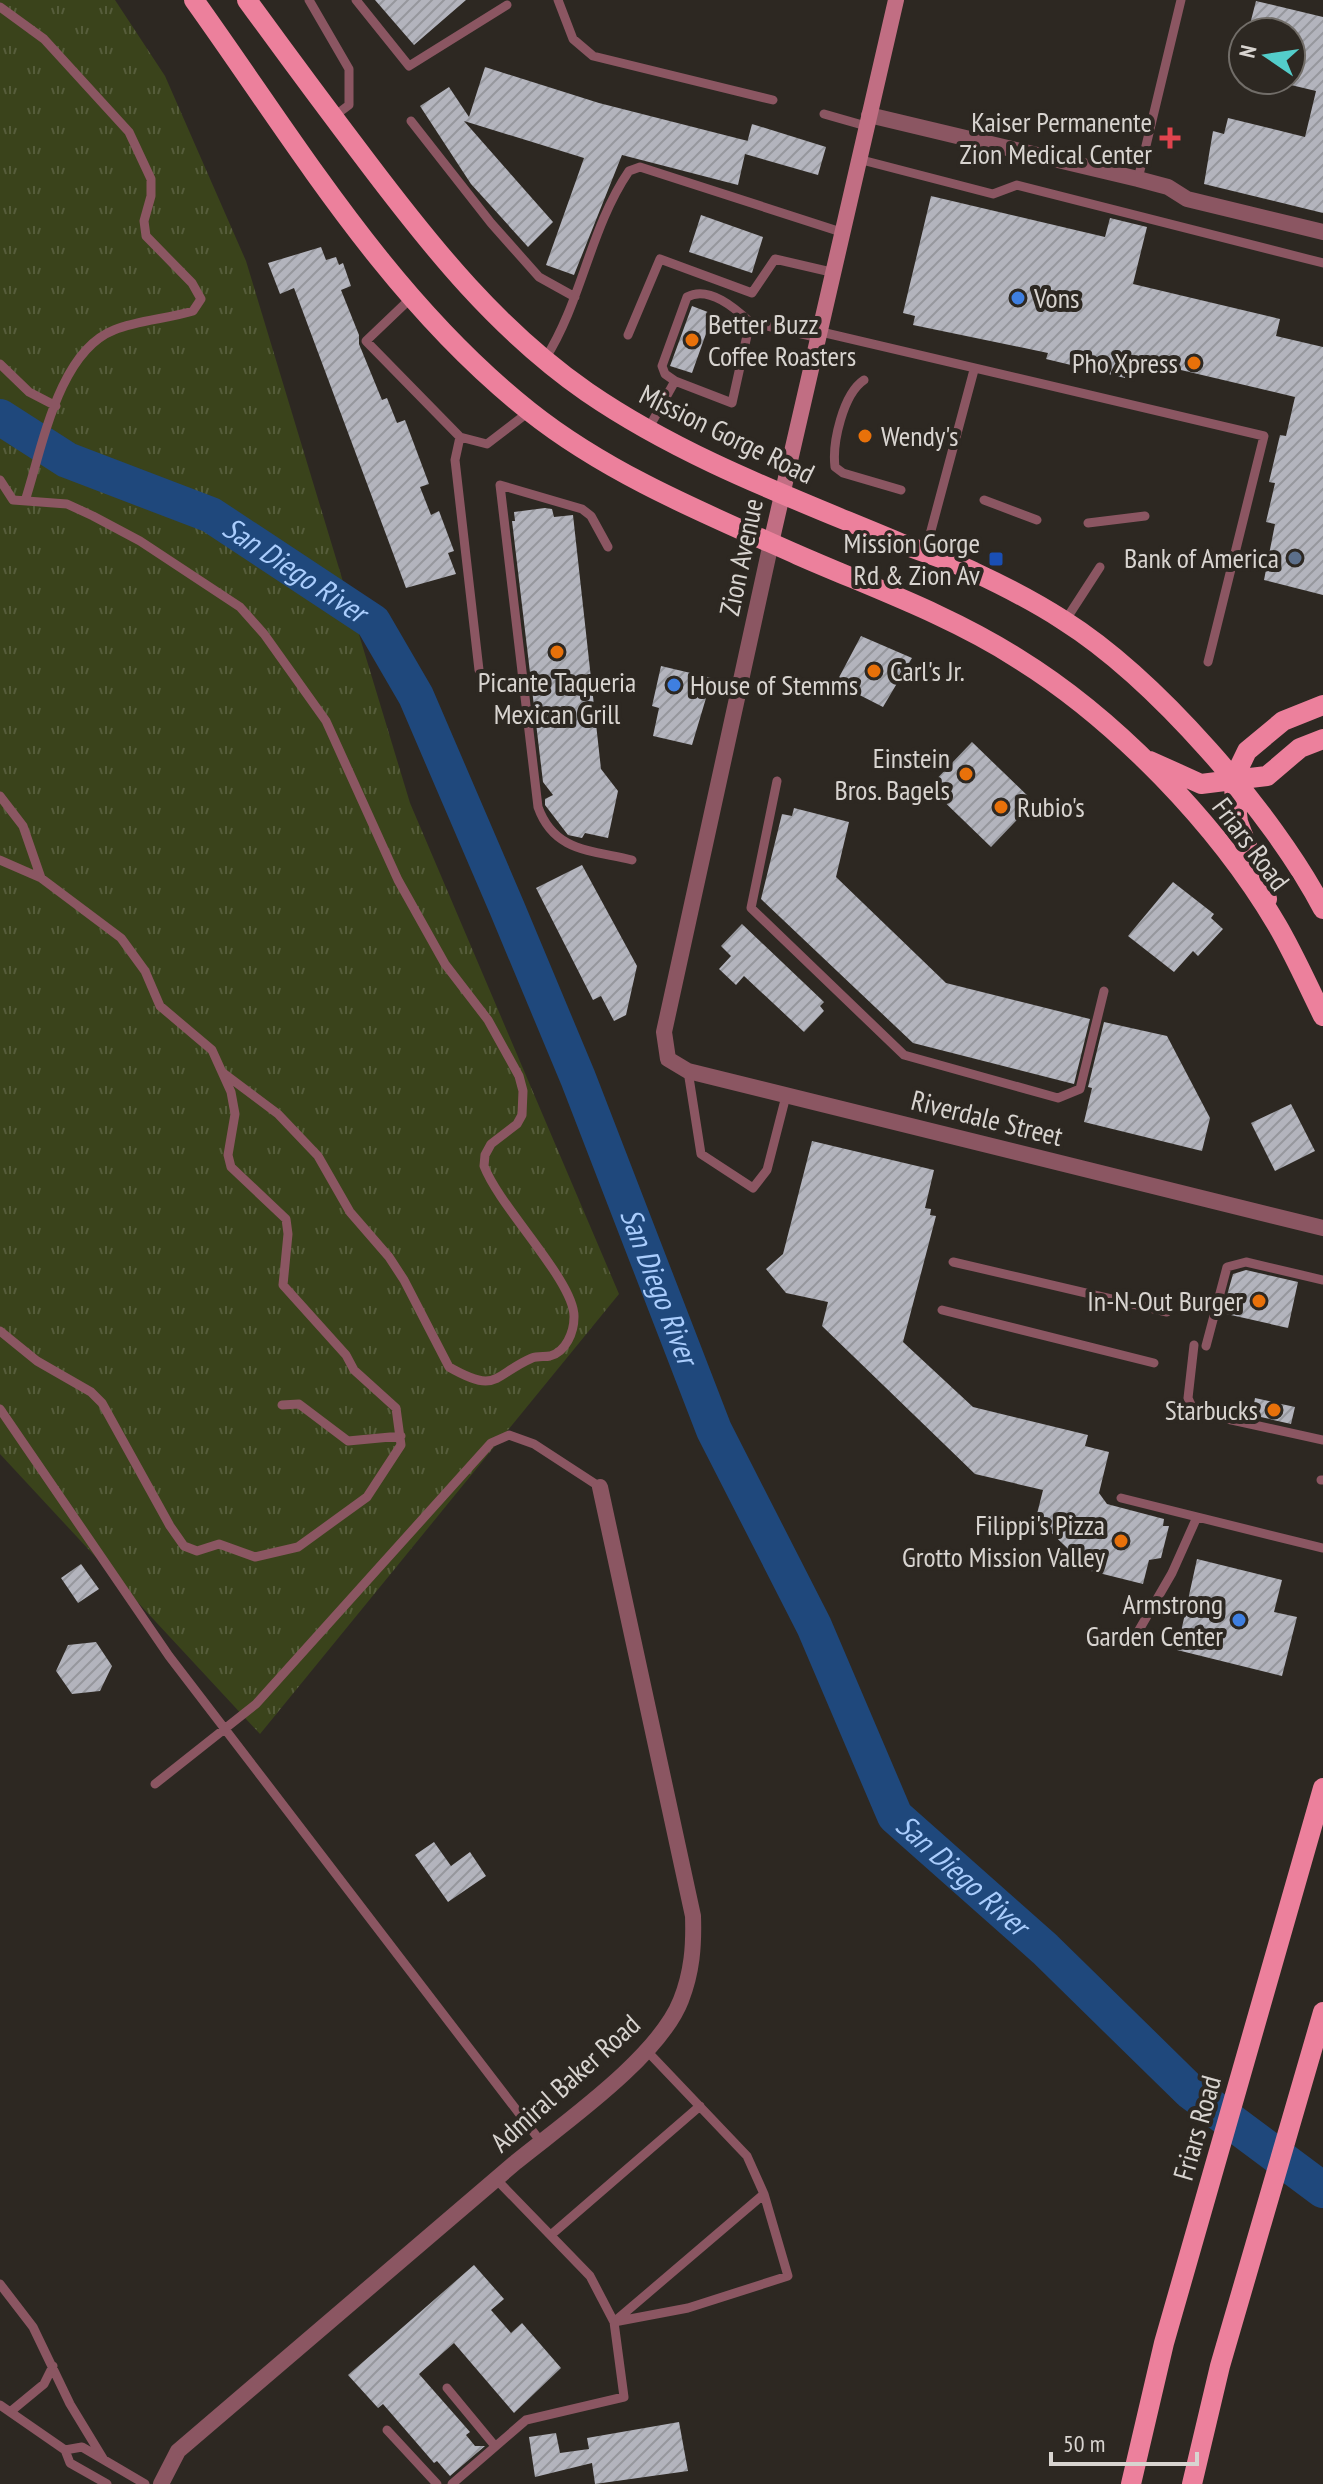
<svg xmlns="http://www.w3.org/2000/svg" width="1323" height="2484" viewBox="0 0 1323 2484" font-family="'PT Sans Narrow',sans-serif">
  <style>
    .grass { fill: url(#grass-tufts) }
    .lines { fill: none; stroke-linecap: round; stroke-linejoin: round }
    .river { stroke: #1f487c; stroke-width: 36 }
    .building { fill: url(#building-hatch) }
    .service { stroke: #8b5662; stroke-width: 9 }
    .minor { stroke: #8b5662; stroke-width: 16 }
    .tertiary { stroke: #8b5662; stroke-width: 16 }
    .secondary { stroke: #c16e83; stroke-width: 16 }
    .primary { stroke: #ec809c; stroke-width: 20 }
    .health-dot { fill: #e0444e; stroke: #2d2822; stroke-width: 3 }
    .shop-dot { fill: #3f7fe0; stroke: #2d2822; stroke-width: 3 }
    .food-dot { fill: #e8710a; stroke: #2d2822; stroke-width: 3 }
    .service-dot { fill: #5c6f8a; stroke: #2d2822; stroke-width: 3 }
    .transit-dot { fill: #1a4fb4; stroke: #2d2822; stroke-width: 3 }
    .labels { text-anchor: middle; stroke-width: 8; stroke-linejoin: round; paint-order: stroke }
    .poi-label { font-size: 28px; fill: #d8d4d0; stroke: #2d2822; text-anchor: end }
    .street-label { font-size: 28px; fill: #d8d4d0; stroke: #2d2822 }
    .water-label { font-size: 30px; font-style: italic; fill: #aacdfd; stroke: #2d2822 }
  </style>
  <defs>
    <pattern id="grass-tufts" width="24" height="20" patternUnits="userSpaceOnUse" patternTransform="scale(2)"><rect width="24" height="20" fill="#3a431b"/><path d="M3 7l-1-3M5 7V3M7 7l1-3M15 17l-1-3M17 17v-4M19 17l1-3" fill="none" stroke="#565d3b"/></pattern>
    <pattern id="building-hatch" width="6" height="6" patternUnits="userSpaceOnUse" patternTransform="scale(2)"><rect width="6" height="6" fill="#b3b4bd"/><path d="M-1 1l2-2M0 6l6-6M5 7l2-2" fill="none" stroke="#96979d"/></pattern>
  </defs>
  <rect width="100%" height="100%" fill="#2d2822"/>
  <path class="grass" d="M0,0H115L165,76L246,261L410,803L619,1294L260,1734L0,1454Z"/>
  <g class="lines">
    <path class="river" id="s1" d="M0,417L67,460L211,515L373,622L416,696L507,908L578,1078L714,1430L814,1626L895,1816L1045,1949L1190,2091L1323,2190"/>
  </g>
  <path class="building" d="M375,0H466L414,45Z
    M1256,1L1323,17V213L1204,184L1213,131L1224,134L1228,118L1305,137L1316,91L1291,85V32H1248Z
    M485,67L599,103L748,141L746,147L752,124L826,147L818,175L745,154L738,185L622,155L574,275L546,265L584,158L464,121L553,222L528,247L471,184L420,106L449,87L469,117Z
    M931,196L1105,237L1110,218L1147,227L1133,284L1280,319L1276,336L1323,347V595L1264,580L1275,524L1266,522L1275,483L1269,482L1280,435L1286,436L1295,397L1130,358L1125,378L1046,359L1048,353L913,325L915,316L903,313Z
    M701,215L763,237L752,273L689,252Z
    M321,247L326,260L336,257L339,265L343,263L351,286L341,290L359,335V344L382,400L387,398L397,423L405,420L429,484L420,487L431,515L439,511L454,551L448,553L456,574L406,588L294,288L280,294L268,263Z
    M692,306L713,314L692,373L670,366Z
    M545,508L552,509L554,517L573,515L601,769L618,791L608,838L585,833L582,838L568,835L545,805V799L553,795L543,782L512,521H515L514,512Z
    M861,636L912,658L883,707L836,683Z
    M661,666L712,678L692,745L653,736L659,708L652,706Z
    M972,742L1034,802L991,847L929,787Z
    M794,808L849,822L836,877L946,983L1090,1019L1074,1084L913,1043L761,899L782,814L792,816Z
    M582,865L637,966L626,1015L614,1021L601,996L593,1000L536,888Z
    M1173,882L1214,914L1211,918L1223,929L1198,956L1193,951L1174,972L1128,936Z
    M742,924L824,1002L820,1006L824,1011L804,1032L744,976L736,985L719,969L731,956L721,946Z
    M1104,1022L1167,1036L1210,1118L1202,1151L1084,1122L1092,1088L1088,1087Z
    M1291,1104L1315,1151L1275,1171L1251,1123Z
    M812,1141L934,1170L925,1208L931,1209L930,1215L936,1216L903,1342L973,1407L1088,1435L1085,1446L1109,1452L1099,1493L1107,1504L1164,1519L1163,1526H1169L1161,1558L1149,1560L1143,1584L1091,1571L1036,1518L1043,1490L975,1474L822,1326L828,1302L786,1293L766,1269L783,1254Z
    M1246,1270L1298,1282L1288,1328L1222,1313L1233,1274Z
    M1255,1398L1295,1407L1291,1424L1252,1415Z
    M1197,1559L1282,1580L1274,1612L1297,1617L1282,1676L1177,1650Z
    M81,1564L99,1589L78,1603L61,1578Z
    M96,1642L112,1666L100,1691L72,1694L56,1671L68,1645Z
    M434,1842L451,1866L470,1852L486,1876L448,1902L415,1855Z
    M474,2265L504,2299L491,2310L511,2333L522,2323L561,2368L514,2413L454,2343L419,2374L470,2432L466,2435L475,2446H485L450,2476L437,2461L434,2463L383,2404L378,2408L348,2375Z
    M679,2422L688,2471L595,2484L592,2463L535,2477L529,2437L556,2433L560,2453L589,2449L587,2438Z"/>
  <g class="lines">
    <path class="service" d="M309,0L349,69V105L333,117
      M356,0L409,66L507,5
      M558,0L573,39L593,56L773,100
      M0,7L44,39L129,132L151,179V196L144,221L146,236L192,283L201,299L193,311C167,319 139,320 114,330C58,352 42,449 25,501
      M824,114L866,126
      M411,121L491,223L539,277L575,297
      M858,159L993,194L1017,185L1323,263
      M1138,179L1181,0
      M410,299L366,341L460,437L487,444L530,411
      M817,331L1264,436L1208,662
      M628,335L660,259L752,293L775,259L831,272
      M545,359C582,301 590,228 629,171L640,167L841,232
      M0,364L29,392L56,406
      M864,380C843,394 832,443 835,467L843,473L901,490
      M675,381L665,374L662,366L687,297C709,285 736,309 750,322
      M647,431L675,381L732,403L750,322L815,337
      M460,437L455,460L479,670
      M0,480L13,500L67,504L93,516L140,541L240,607L264,634L326,721L398,880L445,964L488,1020L519,1076L523,1091L522,1115L517,1124L491,1144L485,1155L484,1166C500,1208 575,1282 574,1317C574,1332 566,1352 550,1356C545,1357 537,1356 532,1358C493,1375 498,1395 449,1367L404,1280L389,1257L350,1212L318,1156L278,1114L222,1072
      M984,500L1037,520
      M1088,523L1145,516
      M608,547L591,516L582,509L500,485L538,807C554,852 591,850 632,860
      M925,553L974,370
      M1065,621L1100,567
      M777,781L751,908L904,1055L1058,1098L1080,1089L1104,991
      M0,796L23,826L41,878
      M0,860L41,878L121,938L145,971L160,1006L212,1050L231,1092L235,1114L228,1155L231,1167L286,1219L288,1234L283,1285L346,1355L354,1370L396,1408L401,1445L367,1497L298,1547L255,1557L219,1544L197,1551L184,1546L170,1526L102,1403L91,1392L37,1361L0,1331
      M688,1071L701,1154L753,1188L767,1170L786,1096
      M953,1262L1167,1312
      M942,1310L1154,1363
      M1194,1345L1188,1398L1192,1407L1218,1417L1323,1440
      M1206,1346L1227,1267L1246,1262L1323,1280
      M282,1405L299,1404L348,1441L401,1436
      M0,1409L169,1656L541,2142
      M1321,1480H1323
      M1121,1498L1322,1548
      M1139,1630L1172,1573L1197,1517
      M155,1784L256,1704L491,1443L509,1435L534,1444L600,1487
      M497,2180L590,2276L614,2322L764,2194L747,2156L647,2051
      M552,2234L700,2106
      M0,2284L33,2327L70,2404L104,2460
      M447,2388L495,2446
      M0,2405L65,2450L70,2463L107,2484
      M10,2412L44,2384L53,2366
      M387,2430L437,2484
      M65,2450L82,2447L145,2484
      M452,2484L526,2420L624,2397L614,2322L688,2308L788,2276L764,2194"/>
    <path class="minor" d="M869,115L1138,179L1168,187L1187,199L1323,232
      M161,2484L178,2451L516,2162C564,2123 659,2057 681,2000C692,1972 694,1946 693,1916L600,1487"/>
    <path class="tertiary" d="M771,543L664,1032L668,1059L688,1071L1323,1228"/>
    <path class="secondary" d="M771,543L896,0"/>
    <path class="primary" d="M194,0C297,144 389,300 529,411C608,474 706,514 798,555C871,587 950,615 1017,658C1116,719 1218,825 1277,925C1294,954 1308,986 1323,1016
      M247,0C287,55 327,109 368,163C433,249 498,330 587,392C683,458 793,498 900,543C924,553 950,560 974,572C1004,586 1035,602 1063,620C1155,678 1273,813 1323,909
      M1150,761L1201,784L1233,780L1267,776L1300,748L1323,739
      M1233,780L1238,822L1267,899
      M1233,780L1247,751L1283,721L1323,705
      M1131,2484L1164,2343L1323,1788
      M1192,2484L1220,2366L1323,2012"/>
  </g>
  <path class="health-dot" d="M1166 126h8v8h8v8h-8v8h-8v-8h-8v-8h8z"/>
  <g class="shop-dot">
    <circle cx="1018" cy="298" r="8"/>
    <circle cx="674" cy="685" r="8"/>
    <circle cx="1239" cy="1620" r="8"/>
  </g>
  <g class="food-dot">
    <circle cx="692" cy="340" r="8"/>
    <circle cx="1194" cy="363" r="8"/>
    <circle cx="865" cy="436" r="8"/>
    <circle cx="557" cy="652" r="8"/>
    <circle cx="874" cy="671" r="8"/>
    <circle cx="966" cy="774" r="8"/>
    <circle cx="1001" cy="807" r="8"/>
    <circle cx="1259" cy="1301" r="8"/>
    <circle cx="1274" cy="1410" r="8"/>
    <circle cx="1121" cy="1541" r="8"/>
  </g>
  <circle class="service-dot" cx="1295" cy="558" r="8"/>
  <rect class="transit-dot" x="988" y="551" width="16" height="16" rx="4"/>
  <g class="labels">
    <g class="poi-label">
      <text x="1152" y="132">Kaiser Permanente<tspan x="1152" dy="32">Zion Medical Center</tspan></text>
      <text x="1034" y="308" text-anchor="start">Vons</text>
      <text x="708" y="334" text-anchor="start">Better Buzz<tspan x="708" dy="32">Coffee Roasters</tspan></text>
      <text x="1178" y="373">Pho Xpress</text>
      <text x="881" y="446" text-anchor="start">Wendy's</text>
      <text x="980" y="553">Mission Gorge<tspan x="980" dy="32">Rd &amp; Zion Av</tspan></text>
      <text x="1279" y="568">Bank of America</text>
      <text x="890" y="681" text-anchor="start">Carl's Jr.</text>
      <text x="557" y="692" text-anchor="middle">Picante Taqueria<tspan x="557" dy="32">Mexican Grill</tspan></text>
      <text x="690" y="695" text-anchor="start">House of Stemms</text>
      <text x="950" y="768">Einstein<tspan x="950" dy="32">Bros. Bagels</tspan></text>
      <text x="1017" y="817" text-anchor="start">Rubio's</text>
      <text x="1243" y="1311">In-N-Out Burger</text>
      <text x="1258" y="1420">Starbucks</text>
      <text x="1105" y="1535">Filippi's Pizza<tspan x="1105" dy="32">Grotto Mission Valley</tspan></text>
      <text x="1223" y="1614">Armstrong<tspan x="1223" dy="32">Garden Center</tspan></text>
    </g>
    <g class="street-label">
      <text transform="translate(727 434) rotate(26)" y="10">Mission Gorge Road</text>
      <text transform="translate(741 557) rotate(-78)" y="10">Zion Avenue</text>
      <text transform="translate(1251 844) rotate(53)" y="10">Friars Road</text>
      <text transform="translate(987 1118) rotate(14)" y="10">Riverdale Street</text>
      <text transform="translate(565 2083) rotate(-42)" y="10">Admiral Baker Road</text>
      <text transform="translate(1197 2128) rotate(-74)" y="10">Friars Road</text>
    </g>
    <g class="water-label">
      <text dy="10" stroke="none"><textPath href="#s1" startOffset="334">San Diego River</textPath></text>
      <text dy="10" stroke="none"><textPath href="#s1" startOffset="1152">San Diego River</textPath></text>
      <text dy="10" stroke="none"><textPath href="#s1" startOffset="1822">San Diego River</textPath></text>
    </g>
  </g>
  <g transform="translate(1267 56) rotate(283)"><circle r="38" fill="#2d2822" stroke="#716d68" stroke-width="2"/>
  <path d="M0-6L14 30L0 20L-14 30Z" fill="#53cdca"/>
  <text y="-12" font-size="22" font-weight="bold" text-anchor="middle" fill="#d8d4d0">N</text>
  </g>
  <path d="M1051 2452v12h146v-12" fill="none" stroke="#d8d4d0" stroke-width="4"/>
  <text x="1063" y="2452" font-size="24" fill="#d8d4d0" stroke="#2d2822" stroke-width="6" paint-order="stroke">50 m</text>
</svg>
